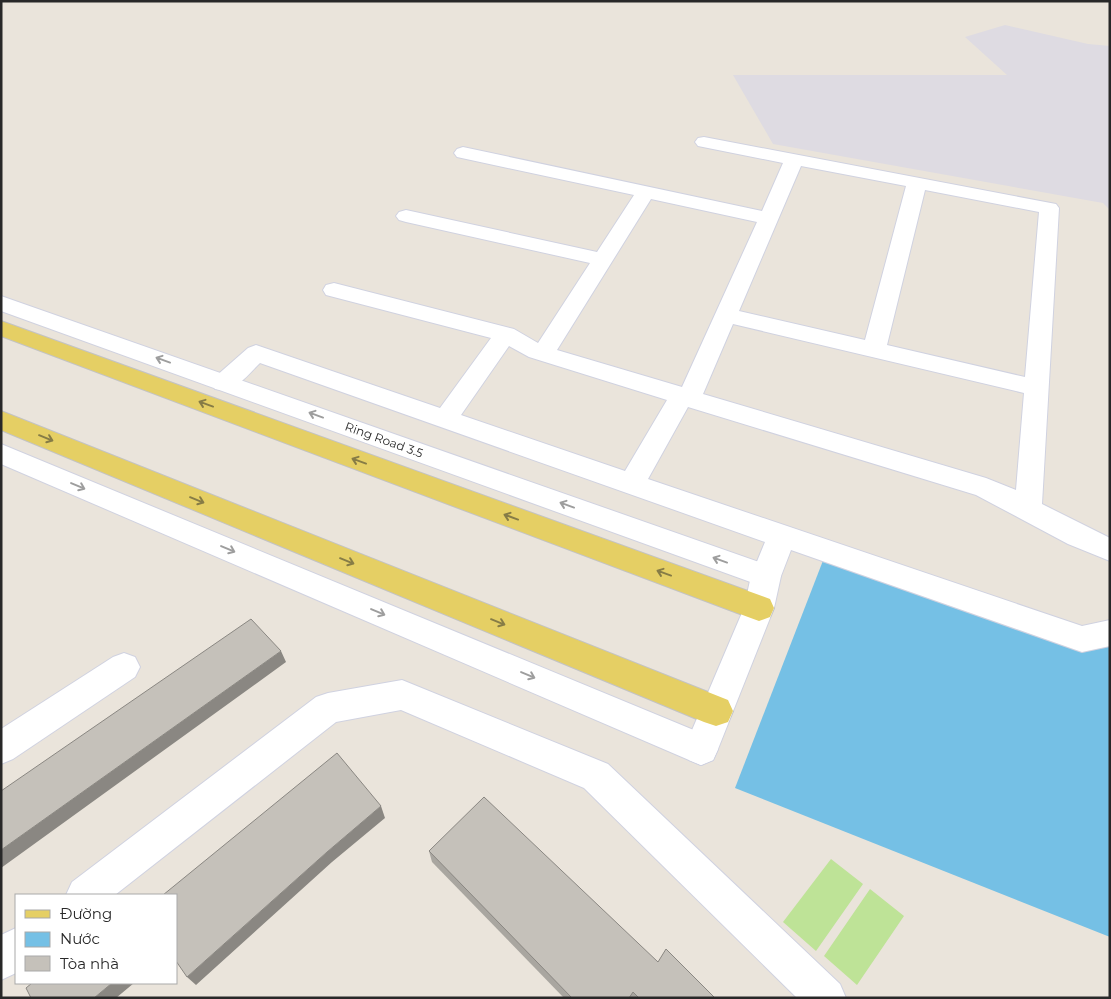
<svg xmlns="http://www.w3.org/2000/svg" width="1111" height="999" viewBox="0 0 1111 999" font-family="Montserrat,sans-serif">
  <style>
    .industrial { fill: #dedbe2 }
    .pitch { fill: #bee397 }
    .water { fill: #75c0e5 }
    .lines { fill: none; stroke-linecap: round; stroke-linejoin: round }
    .minor-casing { stroke: #d0d2e0; stroke-width: 2 }
    .tertiary-casing { stroke: #d0d2e0; stroke-width: 2 }
    .secondary-casing { stroke: #d0d2e0; stroke-width: 2 }
    .primary-casing { stroke: #c3c3c3; stroke-width: 2 }
    .minor { fill: #fff; fill-rule: evenodd }
    .tertiary { fill: #fff; fill-rule: evenodd }
    .secondary { fill: #fff; fill-rule: evenodd }
    .primary { fill: #e5cf64; fill-rule: evenodd }
    .wall { fill: #a9a6a0 }
    .shaded-wall { fill: #8a8782 }
    .building { fill: #c5c1ba; stroke: #8a8782 }
    .oneway { stroke: #9e9e9e }
    .oneway2 { stroke: #867c46 }
    .labels { text-anchor: middle; stroke-width: 4.5; stroke-linejoin: round; paint-order: stroke }
    .street-label { font-size: 12px; fill: #282828; stroke: #fff }
  </style>
  <rect width="100%" height="100%" fill="#eae4db"/>
  <path class="industrial" d="M1005,25L1088,44L1110,46V210L1103,203L773,144L733,75H1007L965,37Z"/>
  <path class="pitch" d="M831,859L863,884L816,951L783,922Z
    M870,889L904,916L857,985L824,956Z"/>
  <path class="water" d="M824,558L1110,640V937L735,788Z"/>
  <g class="lines">
    <defs>
      <path id="minor" d="M704,137L1056,204L1059,208L1042,504L1110,538V561L1068,544L976,495L688,407L648,479L1082,626L1110,620V646L1082,652L791,550L781,576L774,608L718,749L713,760L701,765L689,760L684,749L744,608L751,576L765,542L260,363C247,375 235,394 215,389L212,383L215,377L248,348L256,345L440,408L491,338L326,295L323,290L326,285L334,283L514,329L538,343L590,263L406,222L399,220L396,216L399,212L406,210L597,252L634,195L457,157L454,153L457,149L463,147L762,211L783,163L698,146L695,142L698,138ZM801,166L906,186L865,340L739,311ZM925,190L1039,212L1025,377L887,345ZM651,199L757,222L682,387L557,350ZM733,324L1024,393L1016,490L986,478L703,394ZM509,346L529,357L667,400L625,471L461,415Z
        M402,680L608,764L840,984L846,998H797L584,788L401,710L336,722L115,895H66L72,882L316,697L328,693Z
        M16,928V973L1,980V935Z"/>
      <path id="tertiary" d="M124,653L135,657L140,667L135,677L13,759L1,764V729L113,657Z"/>
      <path id="secondary" d="M1,296L776,568L781,576L776,584L766,588L756,584L1,311Z
        M1,444L713,738L718,749L713,760L701,765L689,760L1,464Z"/>
      <path id="primary" d="M1,321L770,599L774,608L770,617L759,621L748,617L1,336Z
        M1,411L728,700L733,711L728,722L716,726L704,722L1,430Z"/>
    </defs>
    <use href="#minor" class="minor-casing"/>
    <use href="#tertiary" class="tertiary-casing"/>
    <use href="#secondary" class="secondary-casing"/>
    <use href="#primary" class="primary-casing"/>
    <use href="#minor" class="minor"/>
    <use href="#tertiary" class="tertiary"/>
    <use href="#secondary" class="secondary"/>
    <use href="#primary" class="primary"/>
  </g>
  <path class="wall" d="M429,851L658,962L715,998H564L432,862Z"/>
  <path class="shaded-wall" d="M281,651L286,662L1,868V850Z
    M381,806L385,818L332,862L196,985L187,977L327,852Z
    M112,983H134L116,998H94Z"/>
  <path class="building" d="M251,619L281,651L1,850V791Z
    M337,753L381,806L327,852L187,977L176,961V895H163Z
    M484,797L658,962L666,949L715,998H639L633,992L629,998H572L429,851Z
    M32,983H112L94,998H31L26,988Z"/>
  <defs><path id="oneway-shaft" d="M-6 0H5M1.5-3L5.5 0L1.5 3" fill="none" stroke-width="1.6" stroke-linecap="round" stroke-linejoin="round" transform="scale(1.25)"/></defs>
  <g class="oneway">
    <use href="#oneway-shaft" transform="translate(163 360) rotate(-160)"/>
    <use href="#oneway-shaft" transform="translate(316 415) rotate(-160)"/>
    <use href="#oneway-shaft" transform="translate(78 486) rotate(23)"/>
    <use href="#oneway-shaft" transform="translate(567 505) rotate(-160)"/>
    <use href="#oneway-shaft" transform="translate(228 549) rotate(23)"/>
    <use href="#oneway-shaft" transform="translate(720 560) rotate(-160)"/>
    <use href="#oneway-shaft" transform="translate(378 612) rotate(23)"/>
    <use href="#oneway-shaft" transform="translate(528 675) rotate(23)"/>
  </g>
  <g class="oneway2">
    <use href="#oneway-shaft" transform="translate(206 404) rotate(-160)"/>
    <use href="#oneway-shaft" transform="translate(46 438) rotate(22)"/>
    <use href="#oneway-shaft" transform="translate(359 461) rotate(-160)"/>
    <use href="#oneway-shaft" transform="translate(197 500) rotate(22)"/>
    <use href="#oneway-shaft" transform="translate(511 517) rotate(-160)"/>
    <use href="#oneway-shaft" transform="translate(347 561) rotate(22)"/>
    <use href="#oneway-shaft" transform="translate(664 573) rotate(-160)"/>
    <use href="#oneway-shaft" transform="translate(498 622) rotate(22)"/>
  </g>
  <g class="labels">
    <g class="street-label">
      <text transform="translate(384 440) rotate(20)" y="4">Ring Road 3.5</text>
    </g>
  </g>
  <rect width="1111" height="999" fill="none" stroke="#282828" stroke-width="5"/>
  <rect x="15" y="894" width="162" height="90" fill="#ffffff" stroke="#a9a9a9"/>
  <rect x="25" y="910" width="25" height="8" fill="#e5cf64" stroke="#a9a9a9"/>
  <text x="60" y="919" font-size="15" fill="#282828">Đường</text>
  <rect x="25" y="932" width="25" height="15" fill="#75c0e5" stroke="#a9a9a9"/>
  <text x="60" y="944" font-size="15" fill="#282828">Nước</text>
  <rect x="25" y="956" width="25" height="15" fill="#c5c1ba" stroke="#a9a9a9"/>
  <text x="60" y="969" font-size="15" fill="#282828">Tòa nhà</text>
</svg>
